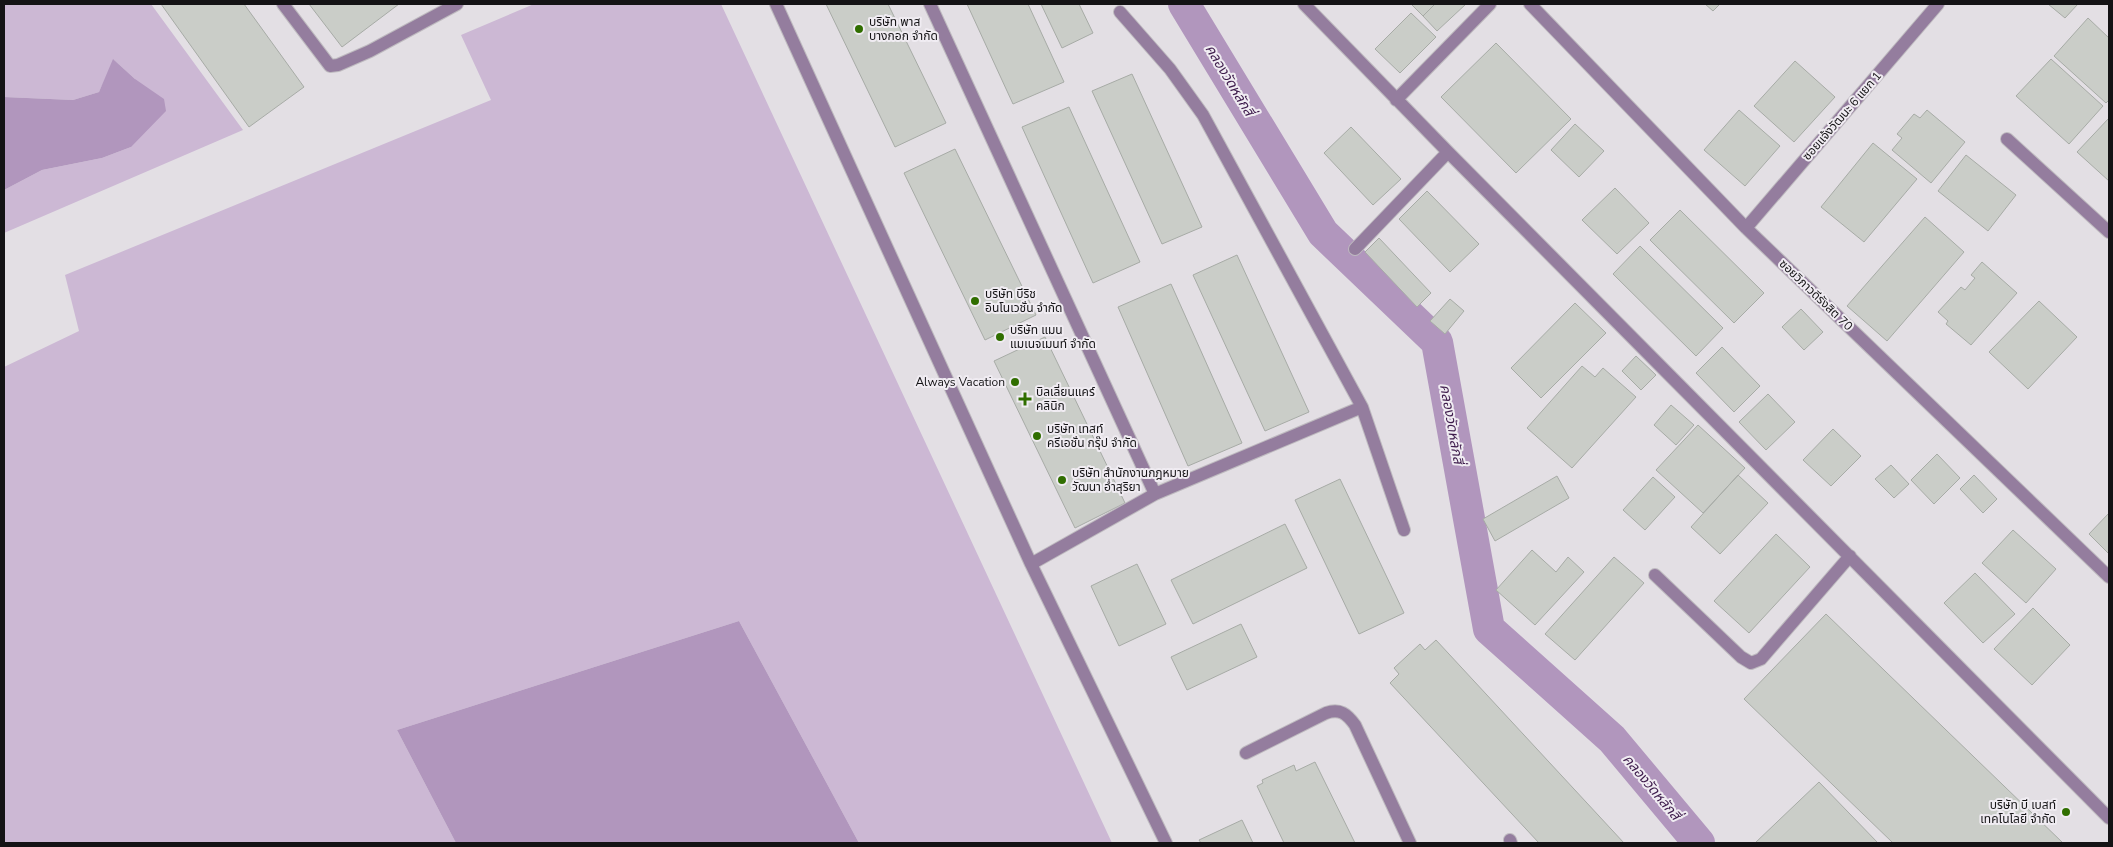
<svg xmlns="http://www.w3.org/2000/svg" width="2113" height="847" viewBox="0 0 2113 847" font-family="'Nunito Sans','Noto Sans Thai',sans-serif">
  <style>
    .green { fill: #ccb8d4 }
    .water { fill: #b196bd }
    .lines { fill: none; stroke-linecap: round; stroke-linejoin: round }
    .canal { stroke: #b196bd; stroke-width: 32 }
    .building { fill: #cacdc8; stroke: #a7aba6 }
    .minor-casing { stroke: #bebabf; stroke-width: 14 }
    .minor { stroke: #947d9e; stroke-width: 12 }
    .poi-dot { fill: #306e00; stroke: #f0ecf2; stroke-width: 2 }
    .labels { text-anchor: middle; stroke-width: 4; stroke-linejoin: round; paint-order: stroke }
    .poi-label { font-size: 12px; fill: #141315; stroke: #f0ecf2; text-anchor: start }
    .street-label { font-size: 12px; fill: #141315; stroke: #f0ecf2 }
    .water-label { font-size: 14px; font-style: italic; fill: #3e1c4c; stroke: #f0ecf2 }
  </style>
  <rect width="100%" height="100%" fill="#e3dfe4"/>
  <path class="green" d="M4,4H151L243,130L4,233V190L42,170L102,158L131,147L135,79L114,60L99,92L73,100L4,97Z
    M534,4H721L1112,843H859L739,621L397,730L456,843H4V367L79,331L65,275L491,100L461,35Z"/>
  <path class="water" d="M113,59L135,79L164,99L166,111L131,147L102,158L42,170L4,190V97L73,100L99,92Z
    M739,621L859,843H456L397,730Z"/>
  <g class="lines">
    <path class="canal" d="M1184,4L1323,233L1437,342L1489,629L1612,739L1699,843"/>
  </g>
  <path class="building" d="M161,4H244L304,87L249,127Z
    M309,4H399L342,47Z
    M826,4H888L946,123L895,147Z
    M967,4H1028L1064,82L1013,104Z
    M1041,4H1079L1093,33L1062,48Z
    M1411,4H1435L1423,16Z
    M1435,4H1466L1437,31L1423,16Z
    M1705,4H1720L1713,11Z
    M2048,4H2078L2065,18Z
    M1411,13L1436,37L1400,73L1375,49Z
    M2088,18L2109,38V100L2106,103L2054,56Z
    M1496,43L1571,119L1516,173L1441,97Z
    M2051,59L2103,106L2069,144L2016,96Z
    M1795,61L1835,97L1794,142L1754,106Z
    M1132,74L1202,227L1162,244L1092,91Z
    M1069,107L1140,262L1093,283L1022,127Z
    M1739,110L1780,146L1745,186L1704,150Z
    M1927,110L1965,142L1931,183L1892,150L1902,138L1897,134L1914,114L1920,118Z
    M2109,118V181L2077,152Z
    M1575,124L1604,151L1579,177L1551,150Z
    M1351,127L1401,179L1373,205L1324,153Z
    M1873,143L1917,179L1864,242L1821,207Z
    M955,149L1036,315L985,340L904,173Z
    M1966,155L2016,195L1988,231L1938,191Z
    M1615,188L1649,223L1617,254L1582,220Z
    M1427,191L1479,244L1450,272L1399,219Z
    M1680,210L1764,293L1734,323L1650,240Z
    M1925,217L1964,252L1887,341L1847,306Z
    M1379,238L1431,293L1417,307L1365,252Z
    M1640,246L1723,328L1696,356L1613,274Z
    M1237,255L1309,412L1265,431L1193,275Z
    M1982,262L2017,293L1971,345L1946,324L1948,321L1938,312L1961,287L1965,290L1975,278L1971,275Z
    M1171,284L1242,443L1188,466L1118,307Z
    M1450,299L1464,311L1445,334L1430,321Z
    M2039,301L2077,337L2028,389L1989,352Z
    M1575,303L1606,333L1541,398L1511,368Z
    M1801,309L1823,332L1804,350L1782,327Z
    M1045,337L1125,503L1075,528L994,361Z
    M1722,347L1760,386L1734,412L1696,373Z
    M1636,356L1656,375L1641,390L1622,371Z
    M1582,366L1595,377L1603,368L1636,397L1572,468L1527,428Z
    M1768,394L1795,422L1766,450L1739,422Z
    M1671,405L1694,425L1676,445L1654,425Z
    M1698,425L1745,468L1703,513L1656,470Z
    M1833,429L1861,456L1831,486L1803,460Z
    M1937,454L1960,478L1934,504L1911,480Z
    M1891,465L1909,484L1894,498L1875,479Z
    M1738,475L1768,503L1720,554L1691,527Z
    M1974,475L1997,499L1983,513L1960,489Z
    M1557,476L1569,498L1495,541L1483,519Z
    M1653,477L1675,497L1645,530L1623,510Z
    M1340,479L1404,613L1359,634L1295,500Z
    M2109,513V554L2089,534Z
    M1285,524L1307,568L1193,624L1171,580Z
    M2013,530L2056,569L2026,603L1982,563Z
    M1776,534L1810,567L1749,633L1714,601Z
    M1532,550L1556,572L1568,557L1584,572L1535,625L1496,590Z
    M1614,557L1644,583L1575,660L1545,634Z
    M1137,564L1166,624L1119,646L1091,586Z
    M1975,573L2015,614L1983,643L1944,603Z
    M2033,608L2070,645L2032,685L1994,649Z
    M1826,614L2063,843H1893L1744,699Z
    M1241,624L1257,657L1187,690L1171,657Z
    M1436,640L1624,843H1539L1390,683L1399,674L1394,668L1420,644L1425,650Z
    M1315,762L1355,843H1284L1257,786L1263,783L1262,780L1294,765L1296,771Z
    M1819,782L1878,843H1755Z
    M1242,820L1253,843H1201L1199,840Z"/>
  <g class="lines">
    <defs>
      <path id="minor" d="M283,4L330,66L338,65L370,51L457,4
        M776,4L1031,564L1166,843
        M930,4L1155,494
        M1304,4L1448,152L2109,818
        M1530,4L1746,228L2109,577
        M1120,12L1170,69L1203,115L1362,407L1404,530
        M1396,100L1490,4
        M2007,139L2109,232
        M1746,228L1938,4
        M1355,249L1448,152
        M1031,564L1155,494L1362,407
        M1655,575L1741,657L1751,663L1761,659L1850,556
        M1246,753L1326,713C1340,708 1347,714 1355,725L1410,843
        M1510,840L1511,843"/>
    </defs>
    <use href="#minor" class="minor-casing"/>
    <use href="#minor" class="minor"/>
  </g>
  <g class="poi-dot">
    <circle cx="859" cy="29" r="5"/>
    <circle cx="975" cy="301" r="5"/>
    <circle cx="1000" cy="337" r="5"/>
    <circle cx="1015" cy="382" r="5"/>
    <path d="M1022.5 391.5h5v5h5v5h-5v5h-5v-5h-5v-5h5z"/>
    <circle cx="1037" cy="436" r="5"/>
    <circle cx="1062" cy="480" r="5"/>
    <circle cx="2066" cy="812" r="5"/>
  </g>
  <g class="labels">
    <g class="poi-label">
      <text x="869" y="26">บริษัท พาส<tspan x="869" dy="14">บางกอก จำกัด</tspan></text>
      <text x="985" y="298">บริษัท บีริช<tspan x="985" dy="14">อินโนเวชั่น จำกัด</tspan></text>
      <text x="1010" y="334">บริษัท แมน<tspan x="1010" dy="14">แมเนจเมนท์ จำกัด</tspan></text>
      <text x="1005" y="386" text-anchor="end">Always Vacation</text>
      <text x="1036" y="396">บิลเลี่ยนแคร์<tspan x="1036" dy="14">คลินิก</tspan></text>
      <text x="1047" y="433">บริษัท เทสท์<tspan x="1047" dy="14">ครีเอชั่น กรุ๊ป จำกัด</tspan></text>
      <text x="1072" y="477">บริษัท สำนักงานกฎหมาย<tspan x="1072" dy="14">วัฒนา อ่ำสุริยา</tspan></text>
      <text x="2056" y="809" text-anchor="end">บริษัท บี เบสท์<tspan x="2056" dy="14">เทคโนโลยี จำกัด</tspan></text>
    </g>
    <g class="street-label">
      <text transform="translate(1842 116) rotate(-49)" y="4">ซอยแจ้งวัฒนะ 6 แยก 1</text>
      <text transform="translate(1816 295) rotate(44)" y="4">ซอยวิภาวดีรังสิต 70</text>
    </g>
    <g class="water-label">
      <text transform="translate(1230 80) rotate(59)" y="5">คลองวัดหลักสี่</text>
      <text transform="translate(1452 424) rotate(80)" y="5">คลองวัดหลักสี่</text>
      <text transform="translate(1652 787) rotate(50)" y="5">คลองวัดหลักสี่</text>
    </g>
  </g>
  <rect width="2113" height="847" fill="none" stroke="#141315" stroke-width="10"/>
</svg>
